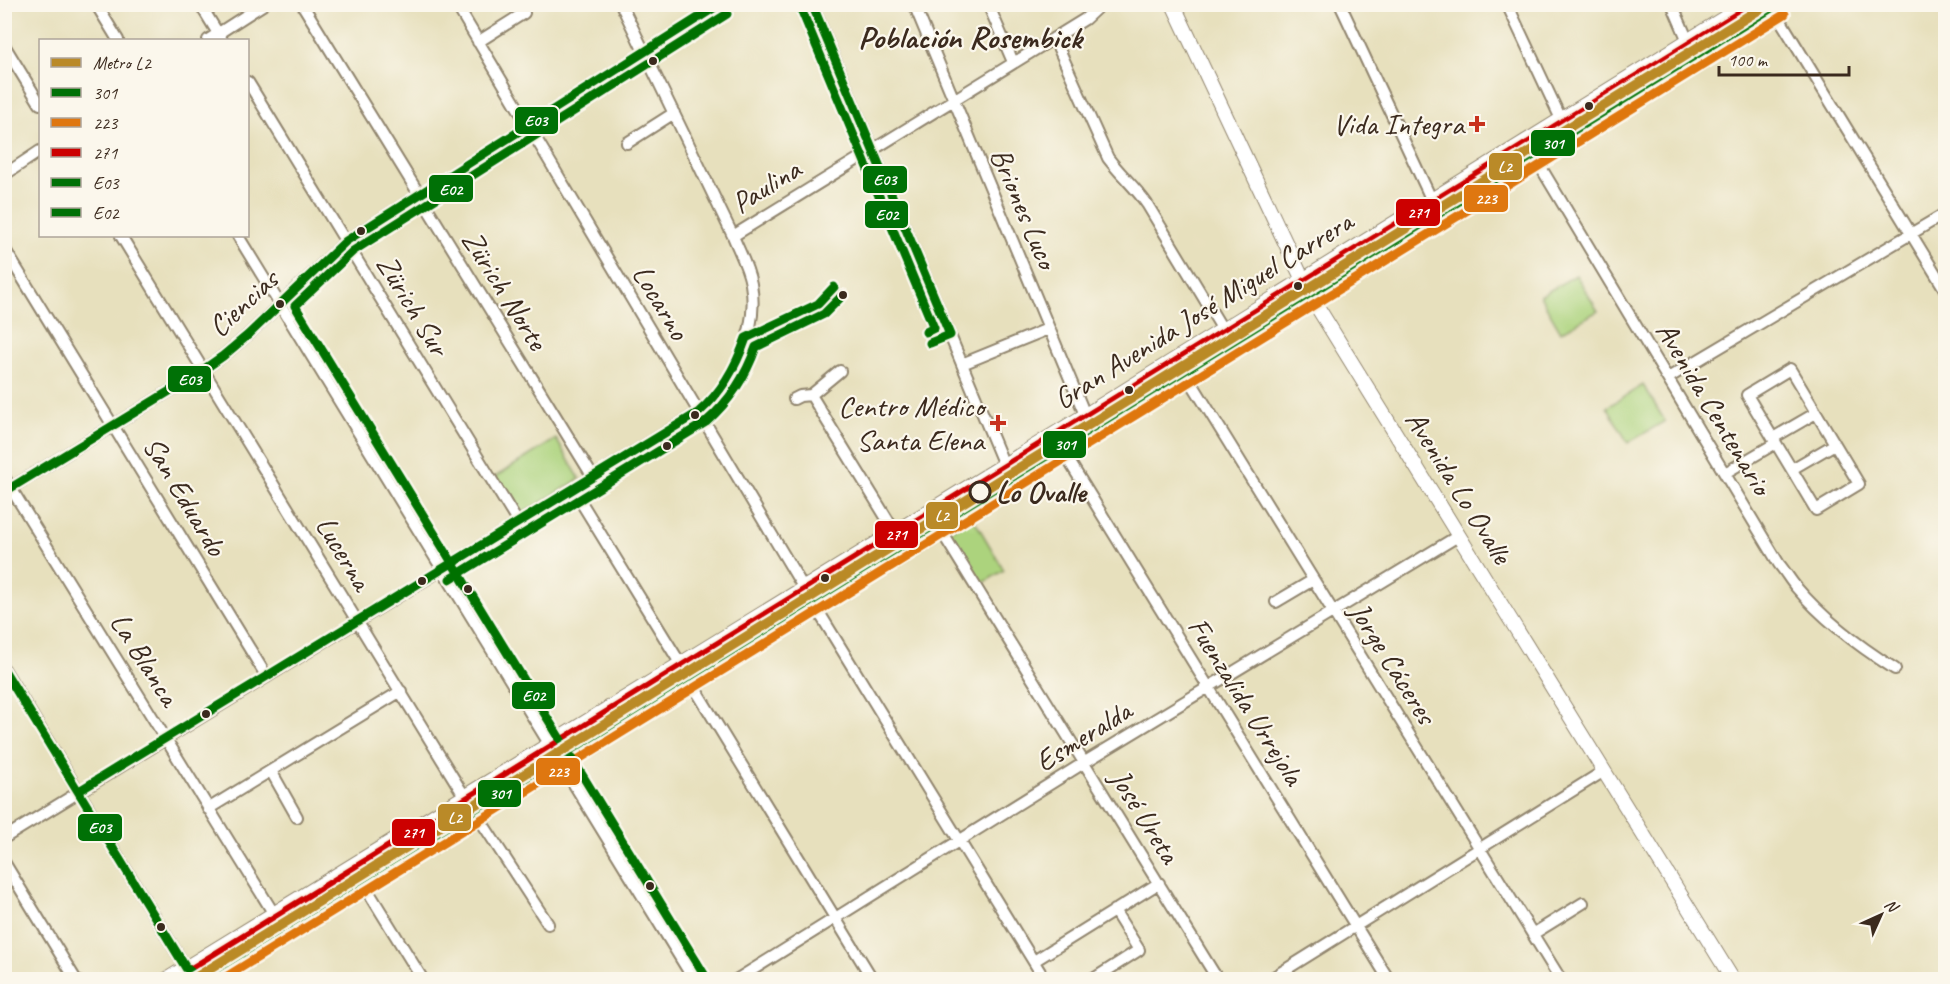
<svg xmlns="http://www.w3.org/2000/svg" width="1950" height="984" viewBox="0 0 1950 984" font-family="Caveat,sans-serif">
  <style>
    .green { fill: #acd37d; stroke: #747e4e; stroke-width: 1.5 }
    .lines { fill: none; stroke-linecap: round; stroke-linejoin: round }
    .minor-casing { stroke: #91856e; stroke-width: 14 }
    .major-casing { stroke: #91856e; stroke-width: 16 }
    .minor { stroke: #fff; stroke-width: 10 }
    .major { stroke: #fff; stroke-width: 14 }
    .bus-1-casing { stroke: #fbf7ec; stroke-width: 14 }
    .bus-2-casing { stroke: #fbf7ec; stroke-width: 14 }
    .bus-3-casing { stroke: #fbf7ec; stroke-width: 14 }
    .bus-4-casing { stroke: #fbf7ec; stroke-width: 14 }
    .bus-5-casing { stroke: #fbf7ec; stroke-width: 14 }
    .bus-1 { stroke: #007106; stroke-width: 9 }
    .bus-2 { stroke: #df7710; stroke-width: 9 }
    .bus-3 { stroke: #c00; stroke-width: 9 }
    .bus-4 { stroke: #007106; stroke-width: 9 }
    .bus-5 { stroke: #007106; stroke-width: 9 }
    .metro-1-casing { stroke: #fbf7ec; stroke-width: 15 }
    .metro-1 { stroke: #ba8a28; stroke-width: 10 }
    .bus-dot { fill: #3b2a1e; stroke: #fbf7ec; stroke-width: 2 }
    .poi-dot { fill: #c8321e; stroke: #fbf7ec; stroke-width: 2 }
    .stop-dot { fill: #fbf7ec; stroke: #3b2a1e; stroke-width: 3 }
    .labels { text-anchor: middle; stroke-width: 4.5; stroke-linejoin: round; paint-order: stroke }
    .poi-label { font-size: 30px; fill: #3b2a1e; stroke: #fbf7ec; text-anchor: end }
    .street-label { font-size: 30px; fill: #3b2a1e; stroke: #fbf7ec }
    .stop-label { font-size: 30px; font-weight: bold; fill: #3b2a1e; stroke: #fbf7ec; text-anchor: start }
    .neighbourhood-label { font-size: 32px; font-weight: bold; fill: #3b2a1e; stroke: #fbf7ec }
    .line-badge { stroke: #fbf7ec; stroke-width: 2 }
    .badge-label { font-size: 16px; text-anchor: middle; font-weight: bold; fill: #fff }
  </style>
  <rect width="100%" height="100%" fill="#fbf7ec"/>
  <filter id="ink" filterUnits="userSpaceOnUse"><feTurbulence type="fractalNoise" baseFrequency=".0167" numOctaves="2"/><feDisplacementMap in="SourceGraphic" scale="12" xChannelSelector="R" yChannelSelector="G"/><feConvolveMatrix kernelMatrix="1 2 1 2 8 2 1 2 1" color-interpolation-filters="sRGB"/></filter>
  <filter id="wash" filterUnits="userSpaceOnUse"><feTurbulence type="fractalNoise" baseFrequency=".008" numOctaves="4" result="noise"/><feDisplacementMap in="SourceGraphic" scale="24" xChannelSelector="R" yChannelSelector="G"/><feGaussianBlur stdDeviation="1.35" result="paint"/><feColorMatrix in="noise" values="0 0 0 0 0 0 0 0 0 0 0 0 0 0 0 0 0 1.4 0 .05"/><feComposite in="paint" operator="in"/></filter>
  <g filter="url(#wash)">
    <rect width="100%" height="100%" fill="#e7e0bd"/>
    <path class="green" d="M1576,275L1598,311L1561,332L1540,296Z
      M1643,385L1665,421L1628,443L1607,407Z
      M556,439L580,479L519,516L495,477Z
      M972,516L1004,570L982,584L949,531Z"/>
  </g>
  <g filter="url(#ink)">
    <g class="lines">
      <defs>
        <path id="minor" d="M96,4L118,40
          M200,4L222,40
          M302,4L593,477
          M456,4L803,587
          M812,4L1004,465
          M914,4L1088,422
          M988,4L1013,62
          M1340,4L1434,205
          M1507,4L1561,119
          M1672,4L1688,41
          M1773,8L1946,291
          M1054,38L1108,158C1120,174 1135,187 1147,204L1223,330
          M208,40L264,4
          M478,42L524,13
          M4,45L40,104
          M248,82L518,523
          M1525,141L1779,564C1785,571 1790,580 1796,587C1823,619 1860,647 1895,669
          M627,143L674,113
          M4,175L40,151
          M121,236L460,789L548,924
          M238,236L694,980
          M733,236L1085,19L1101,4
          M4,248L267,677
          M962,364L1048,329
          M1790,369L1859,484L1816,510L1747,395Z
          M1185,372L1561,980
          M1668,378L1946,213
          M811,395L903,545
          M794,399L800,396L811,395L840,371
          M1773,438L1816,413
          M1061,448L1389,980
          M1792,469L1835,444
          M1725,473L1776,443
          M4,477L282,927
          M573,489L680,663
          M4,492L196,375L223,356L248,335L346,241L721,4
          M937,524L1218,980
          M812,601L1045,980
          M1276,602L1313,580
          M4,669L186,968
          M688,677L873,980
          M271,771L297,817
          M208,809L401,691
          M4,838L699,412C735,383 759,329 751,284C748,267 739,251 733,236L621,4
          M4,862L76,980
          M352,865L423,980
          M1533,934L1583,903
          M1034,961L1159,883
          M736,980L1090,759L1458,536
          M1092,980L1139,950L1114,910
          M1269,980L1604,771"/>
        <path id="major" d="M1173,4L1310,295L1733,980
          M166,980L1084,416L1747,4
          M197,980L1779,4"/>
      </defs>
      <use href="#minor" class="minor-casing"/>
      <use href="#major" class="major-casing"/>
      <use href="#minor" class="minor"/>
      <use href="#major" class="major"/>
      <defs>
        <path id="bus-1" d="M198,980L1778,4"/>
        <path id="bus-2" d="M221,980L1785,14"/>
        <path id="bus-3" d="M191,970L1755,4"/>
        <path id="bus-4" d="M812,4L950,335L930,343
          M4,492L196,375L223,356L248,335L346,241L720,4
          M4,670L186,968L201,980
          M79,791L699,412C722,392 736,367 746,338L818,304L834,287"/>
        <path id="bus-5" d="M801,9L934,328L926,332
          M450,579L706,422C730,401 746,376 756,347L824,314L843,295
          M704,974L295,306L353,251L727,14"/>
      </defs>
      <use href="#bus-1" class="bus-1-casing"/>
      <use href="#bus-2" class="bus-2-casing"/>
      <use href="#bus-3" class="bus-3-casing"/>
      <use href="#bus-4" class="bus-4-casing"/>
      <use href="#bus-5" class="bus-5-casing"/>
      <use href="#bus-1" class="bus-1"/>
      <use href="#bus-2" class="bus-2"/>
      <use href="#bus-3" class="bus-3"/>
      <use href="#bus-4" class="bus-4"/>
      <use href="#bus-5" class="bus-5"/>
      <defs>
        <path id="metro-1" d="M192,980L1768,4"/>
      </defs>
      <use href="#metro-1" class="metro-1-casing"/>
      <use href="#metro-1" class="metro-1"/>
    </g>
  </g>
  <g class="bus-dot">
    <circle cx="653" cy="61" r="5"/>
    <circle cx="1589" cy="106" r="5"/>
    <circle cx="361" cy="231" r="5"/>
    <circle cx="1298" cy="286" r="5"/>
    <circle cx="843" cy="295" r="5"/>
    <circle cx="280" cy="304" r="5"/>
    <circle cx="1129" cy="390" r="5"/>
    <circle cx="695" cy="415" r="5"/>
    <circle cx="667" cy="446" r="5"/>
    <circle cx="825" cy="578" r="5"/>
    <circle cx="422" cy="581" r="5"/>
    <circle cx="468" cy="589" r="5"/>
    <circle cx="206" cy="714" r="5"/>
    <circle cx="650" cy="886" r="5"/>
    <circle cx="161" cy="927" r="5"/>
  </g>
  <g class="poi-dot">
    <path d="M1474 115h6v6h6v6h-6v6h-6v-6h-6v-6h6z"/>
    <path d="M995 414h6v6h6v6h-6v6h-6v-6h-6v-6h6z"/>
  </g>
  <circle class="stop-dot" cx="980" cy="492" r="10"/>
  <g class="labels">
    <g class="poi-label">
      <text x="1464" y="134">Vida Integra</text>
      <text x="984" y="416">Centro Médico<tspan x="984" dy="34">Santa Elena</tspan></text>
    </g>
    <g class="street-label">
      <text transform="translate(766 186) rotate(-32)" y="10">Paulina</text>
      <text transform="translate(1024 208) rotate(67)" y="10">Briones Luco</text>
      <text transform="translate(505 290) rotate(58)" y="10">Zürich Norte</text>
      <text transform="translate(661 302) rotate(59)" y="10">Locarno</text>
      <text transform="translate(243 303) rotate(-43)" y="10">Ciencias</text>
      <text transform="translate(413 305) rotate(59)" y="10">Zürich Sur</text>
      <text transform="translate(1203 310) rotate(-32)" y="10">Gran Avenida José Miguel Carrera</text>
      <text transform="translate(1714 408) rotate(59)" y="10">Avenida Centenario</text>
      <text transform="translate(1459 487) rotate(58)" y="10">Avenida Lo Ovalle</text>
      <text transform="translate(185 496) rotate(59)" y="10">San Eduardo</text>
      <text transform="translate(344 553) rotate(59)" y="10">Lucerna</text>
      <text transform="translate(145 659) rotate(58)" y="10">La Blanca</text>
      <text transform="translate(1393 663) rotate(58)" y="10">Jorge Cáceres</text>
      <text transform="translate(1246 701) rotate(58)" y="10">Fuenzalida Urrejola</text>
      <text transform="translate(1083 736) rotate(-32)" y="10">Esmeralda</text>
      <text transform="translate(1145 816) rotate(58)" y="10">José Ureta</text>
    </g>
    <g class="stop-label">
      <text x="996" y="502">Lo Ovalle</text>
    </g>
    <g class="neighbourhood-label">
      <text x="970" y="48">Población Rosembick</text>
    </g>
  </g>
  <g class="line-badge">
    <rect x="514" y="106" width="45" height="29" rx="6" fill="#007106"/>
    <rect x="1530" y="129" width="46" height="28" rx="6" fill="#007106"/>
    <rect x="1488" y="152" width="35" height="29" rx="6" fill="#ba8a28"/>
    <rect x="862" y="165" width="46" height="29" rx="6" fill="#007106"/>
    <rect x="428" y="174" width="46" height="29" rx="6" fill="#007106"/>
    <rect x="1463" y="184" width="46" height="29" rx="6" fill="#df7710"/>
    <rect x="1395" y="198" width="46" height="29" rx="6" fill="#c00"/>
    <rect x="864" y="200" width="45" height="29" rx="6" fill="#007106"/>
    <rect x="167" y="365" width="45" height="28" rx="6" fill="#007106"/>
    <rect x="1042" y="430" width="45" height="29" rx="6" fill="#007106"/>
    <rect x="925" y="501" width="34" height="29" rx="6" fill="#ba8a28"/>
    <rect x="874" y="520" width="45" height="29" rx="6" fill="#c00"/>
    <rect x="511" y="681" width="45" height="29" rx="6" fill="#007106"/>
    <rect x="535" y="757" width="46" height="29" rx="6" fill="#df7710"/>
    <rect x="477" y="779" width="45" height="29" rx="6" fill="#007106"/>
    <rect x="437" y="803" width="35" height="29" rx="6" fill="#ba8a28"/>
    <rect x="77" y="813" width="46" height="29" rx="6" fill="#007106"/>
    <rect x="391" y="818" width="45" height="29" rx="6" fill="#c00"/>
  </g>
  <g class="badge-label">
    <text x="536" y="126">E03</text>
    <text x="1553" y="149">301</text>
    <text x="1505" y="172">L2</text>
    <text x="885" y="185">E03</text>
    <text x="451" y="195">E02</text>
    <text x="1486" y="204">223</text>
    <text x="1418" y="218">271</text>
    <text x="887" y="220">E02</text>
    <text x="190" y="385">E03</text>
    <text x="1065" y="450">301</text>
    <text x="942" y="521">L2</text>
    <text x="896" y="540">271</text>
    <text x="534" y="701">E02</text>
    <text x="558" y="777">223</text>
    <text x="500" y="799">301</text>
    <text x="455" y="823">L2</text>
    <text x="100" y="833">E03</text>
    <text x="413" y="838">271</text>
  </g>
  <rect width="1950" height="984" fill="none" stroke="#fbf7ec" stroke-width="24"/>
  <rect x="39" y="39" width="210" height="198" fill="#fbf7ec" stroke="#aea59a" stroke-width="1.5"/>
  <rect x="51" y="58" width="30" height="9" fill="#ba8a28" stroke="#aea59a" stroke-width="1.5"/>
  <text x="93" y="69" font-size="18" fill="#3b2a1e">Metro L2</text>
  <rect x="51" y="88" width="30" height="9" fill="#007106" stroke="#aea59a" stroke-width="1.5"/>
  <text x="93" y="99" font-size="18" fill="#3b2a1e">301</text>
  <rect x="51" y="118" width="30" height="9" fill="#df7710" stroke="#aea59a" stroke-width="1.5"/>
  <text x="93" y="129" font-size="18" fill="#3b2a1e">223</text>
  <rect x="51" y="148" width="30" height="9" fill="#cc0000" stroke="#aea59a" stroke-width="1.5"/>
  <text x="93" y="159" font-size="18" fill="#3b2a1e">271</text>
  <rect x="51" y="178" width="30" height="9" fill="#007106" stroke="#aea59a" stroke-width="1.5"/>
  <text x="93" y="189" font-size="18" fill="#3b2a1e">E03</text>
  <rect x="51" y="208" width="30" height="9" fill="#007106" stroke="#aea59a" stroke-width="1.5"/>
  <text x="93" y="219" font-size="18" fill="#3b2a1e">E02</text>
  <g transform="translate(1881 915) rotate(45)" stroke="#fbf7ec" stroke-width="4.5" paint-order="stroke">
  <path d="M0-4.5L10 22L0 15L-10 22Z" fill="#3b2a1e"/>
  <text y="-9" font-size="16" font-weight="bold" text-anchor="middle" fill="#3b2a1e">N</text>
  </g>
  <path d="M1719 66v9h130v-9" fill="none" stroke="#3b2a1e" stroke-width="3"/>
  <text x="1728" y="66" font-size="18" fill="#3b2a1e" stroke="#fbf7ec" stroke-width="4.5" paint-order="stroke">100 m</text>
</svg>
